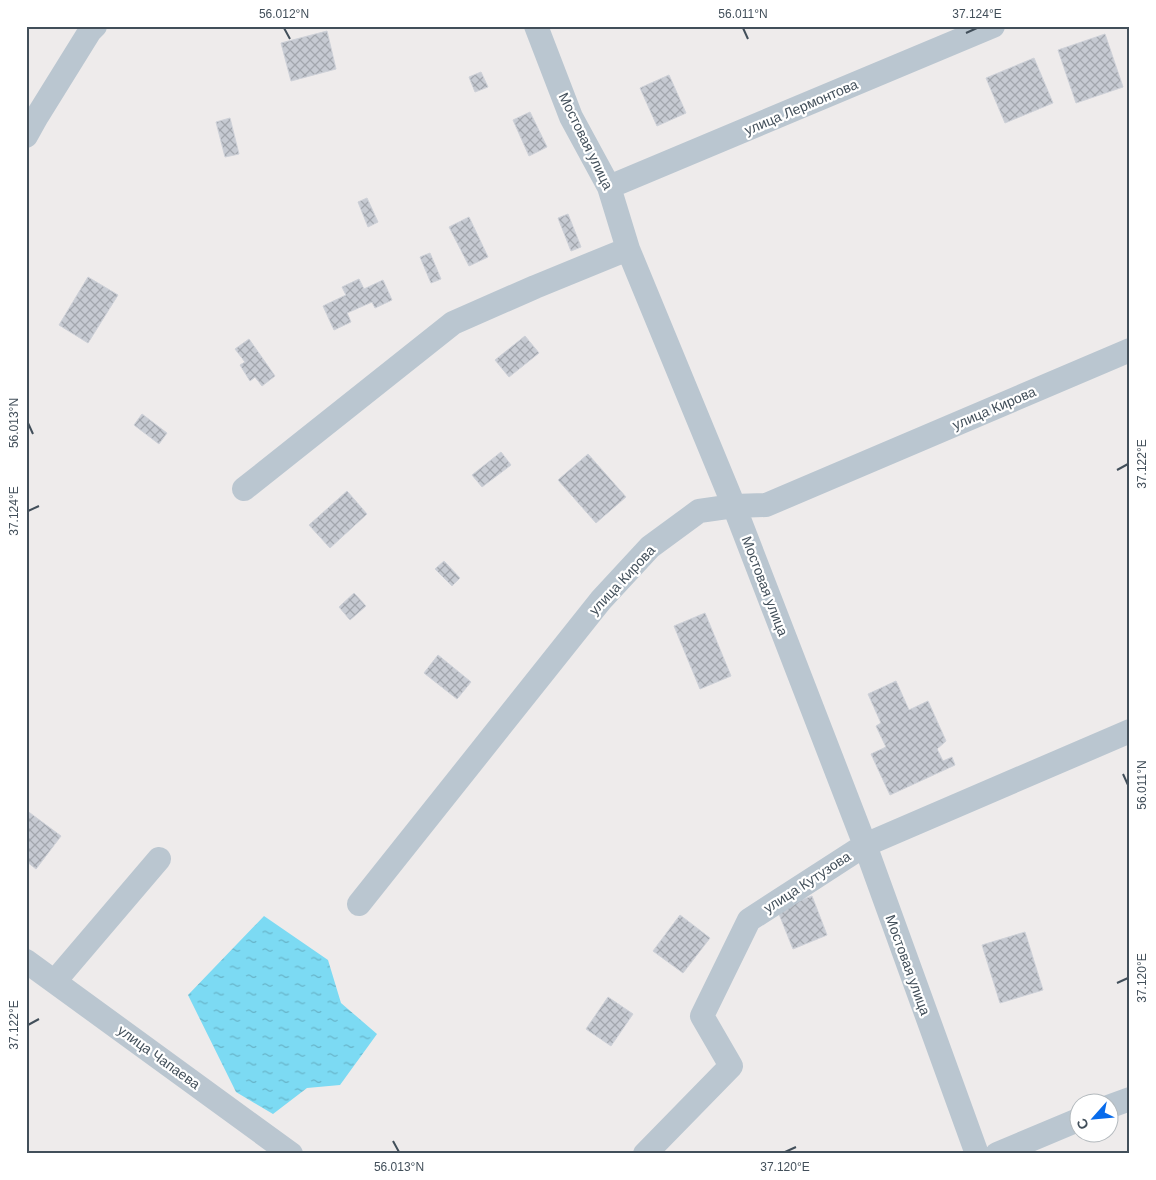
<svg xmlns="http://www.w3.org/2000/svg" width="1156" height="1180" viewBox="0 0 1156 1180" font-family="Helvetica,sans-serif">
  <style>
    .water { fill: url(#water-ripples) }
    .building { fill: url(#building-cross-hatch); stroke: #ced1d8 }
    .lines { fill: none; stroke-linecap: round; stroke-linejoin: round }
    .minor { stroke: #bac6d0; stroke-width: 24 }
    .ticks { fill: none; stroke: #424f5a; stroke-width: 2 }
    .labels { text-anchor: middle; stroke-width: 4.5; stroke-linejoin: round; paint-order: stroke }
    .street-label { font-size: 14px; fill: #424f5a; stroke: #fff }
    .neatline { fill: none; stroke: #424f5a; stroke-width: 2 }
    .ticks-label { font-size: 12px; text-anchor: middle; fill: #424f5a }
  </style>
  <defs>
    <pattern id="water-ripples" width="26" height="14" patternUnits="userSpaceOnUse" patternTransform="scale(1.25)"><rect width="26" height="14" fill="#7cdaf3"/><path d="M2 4q2-2 4 0t4 0M15 11q2-2 4 0t4 0" fill="none" stroke="#67b3c8"/></pattern>
    <pattern id="building-cross-hatch" width="8" height="8" patternUnits="userSpaceOnUse" patternTransform="scale(1.25)"><rect width="8" height="8" fill="#c6cad2"/><path d="M0 0l8 8M0 8l8-8" fill="none" stroke="#a2a6ad"/></pattern>
  </defs>
  <rect width="100%" height="100%" fill="#eeebeb"/>
  <path class="water" d="M264,916L328,960L341,1003L377,1034L340,1085L307,1088L273,1114L236,1092L188,995Z"/>
  <path class="building" d="M327,31L336,69L291,81L281,43Z
    M1105,34L1123,87L1076,103L1058,50Z
    M1034,58L1053,103L1005,123L986,78Z
    M481,72L488,87L475,92L469,77Z
    M669,75L686,113L657,126L640,88Z
    M530,112L547,147L529,156L513,120Z
    M230,118L239,154L225,157L216,122Z
    M367,198L378,222L368,227L358,202Z
    M568,214L581,247L571,251L558,218Z
    M469,217L488,257L469,266L449,227Z
    M430,253L441,279L431,283L420,257Z
    M88,277L118,295L88,343L59,325Z
    M359,279L364,289L383,280L392,300L375,308L372,302L347,313L351,322L334,330L323,306L346,295L342,287Z
    M525,336L539,353L509,377L495,360Z
    M249,339L275,376L262,386L255,377L250,381L240,365L245,362L235,349Z
    M142,414L167,433L159,444L134,425Z
    M501,452L511,465L482,487L472,475Z
    M588,454L626,497L596,523L558,480Z
    M347,491L367,514L330,548L309,525Z
    M444,561L460,578L452,586L435,569Z
    M354,593L366,606L350,620L339,607Z
    M705,613L731,676L700,689L674,626Z
    M438,655L471,682L457,699L424,673Z
    M896,681L909,710L928,701L946,741L937,749L943,761L952,757L955,765L890,795L871,754L886,747L876,726L881,723L868,694Z
    M26,810L61,836L36,869L26,861Z
    M812,896L827,935L793,949L777,909Z
    M680,915L710,938L683,973L653,951Z
    M1025,932L1043,990L1000,1003L982,945Z
    M608,997L633,1014L611,1046L586,1029Z"/>
  <g class="lines">
    <path class="minor" d="M536,26L571,117L609,187L628,249L734,506L865,845L977,1154
      M26,136L36,118L90,31L95,26
      M609,187L993,26
      M244,489L453,323L535,287L628,249
      M359,904L601,600L650,547L699,511L734,506L766,505L1130,350
      M26,961L291,1154
      M55,981L159,859
      M1108,1107L1130,1099
      M645,1154L731,1066L702,1016L749,920L865,845L1130,731
      M997,1154L1078,1120"/>
  </g>
  <path class="ticks" d="M284,28L290,39M743,28L748,39M966,33L977,28M28,423L33,434M1117,470L1128,464M28,511L39,506M1123,774L1128,785M1117,983L1128,978M28,1025L39,1019M393,1141L399,1152M785,1152L796,1147"/>
  <g class="labels">
    <g class="street-label">
      <text transform="translate(801 107) rotate(-23)" y="5">улица Лермонтова</text>
      <text transform="translate(586 141) rotate(64)" y="5">Мостовая улица</text>
      <text transform="translate(994 408) rotate(-23)" y="5">улица Кирова</text>
      <text transform="translate(622 580) rotate(-47)" y="5">улица Кирова</text>
      <text transform="translate(765 586) rotate(69)" y="5">Мостовая улица</text>
      <text transform="translate(807 882) rotate(-33)" y="5">улица Кутузова</text>
      <text transform="translate(908 965) rotate(70)" y="5">Мостовая улица</text>
      <text transform="translate(159 1057) rotate(36)" y="5">улица Чапаева</text>
    </g>
  </g>
  <rect width="1156" height="1180" fill="none" stroke="#ffffff" stroke-width="55"/>
  <g transform="translate(1094 1118) rotate(243)"><circle r="24" fill="#ffffff" stroke="#b3b9bd"/>
  <path d="M0-4L9 19L0 12L-9 19Z" fill="#086beb"/>
  <text y="-8" font-size="14" font-weight="bold" text-anchor="middle" fill="#424f5a">С</text>
  </g>
  <rect x="28" y="28" width="1100" height="1124" class="neatline"/>
  <g class="ticks-label">
    <text x="284" y="18">56.012°N</text>
    <text x="743" y="18">56.011°N</text>
    <text x="977" y="18">37.124°E</text>
    <text transform="translate(14 423) rotate(-90)" y="4">56.013°N</text>
    <text transform="translate(1142 464) rotate(-90)" y="4">37.122°E</text>
    <text transform="translate(14 511) rotate(-90)" y="4">37.124°E</text>
    <text transform="translate(1142 785) rotate(-90)" y="4">56.011°N</text>
    <text transform="translate(1142 978) rotate(-90)" y="4">37.120°E</text>
    <text transform="translate(14 1025) rotate(-90)" y="4">37.122°E</text>
    <text x="399" y="1171">56.013°N</text>
    <text x="785" y="1171">37.120°E</text>
  </g>
</svg>
